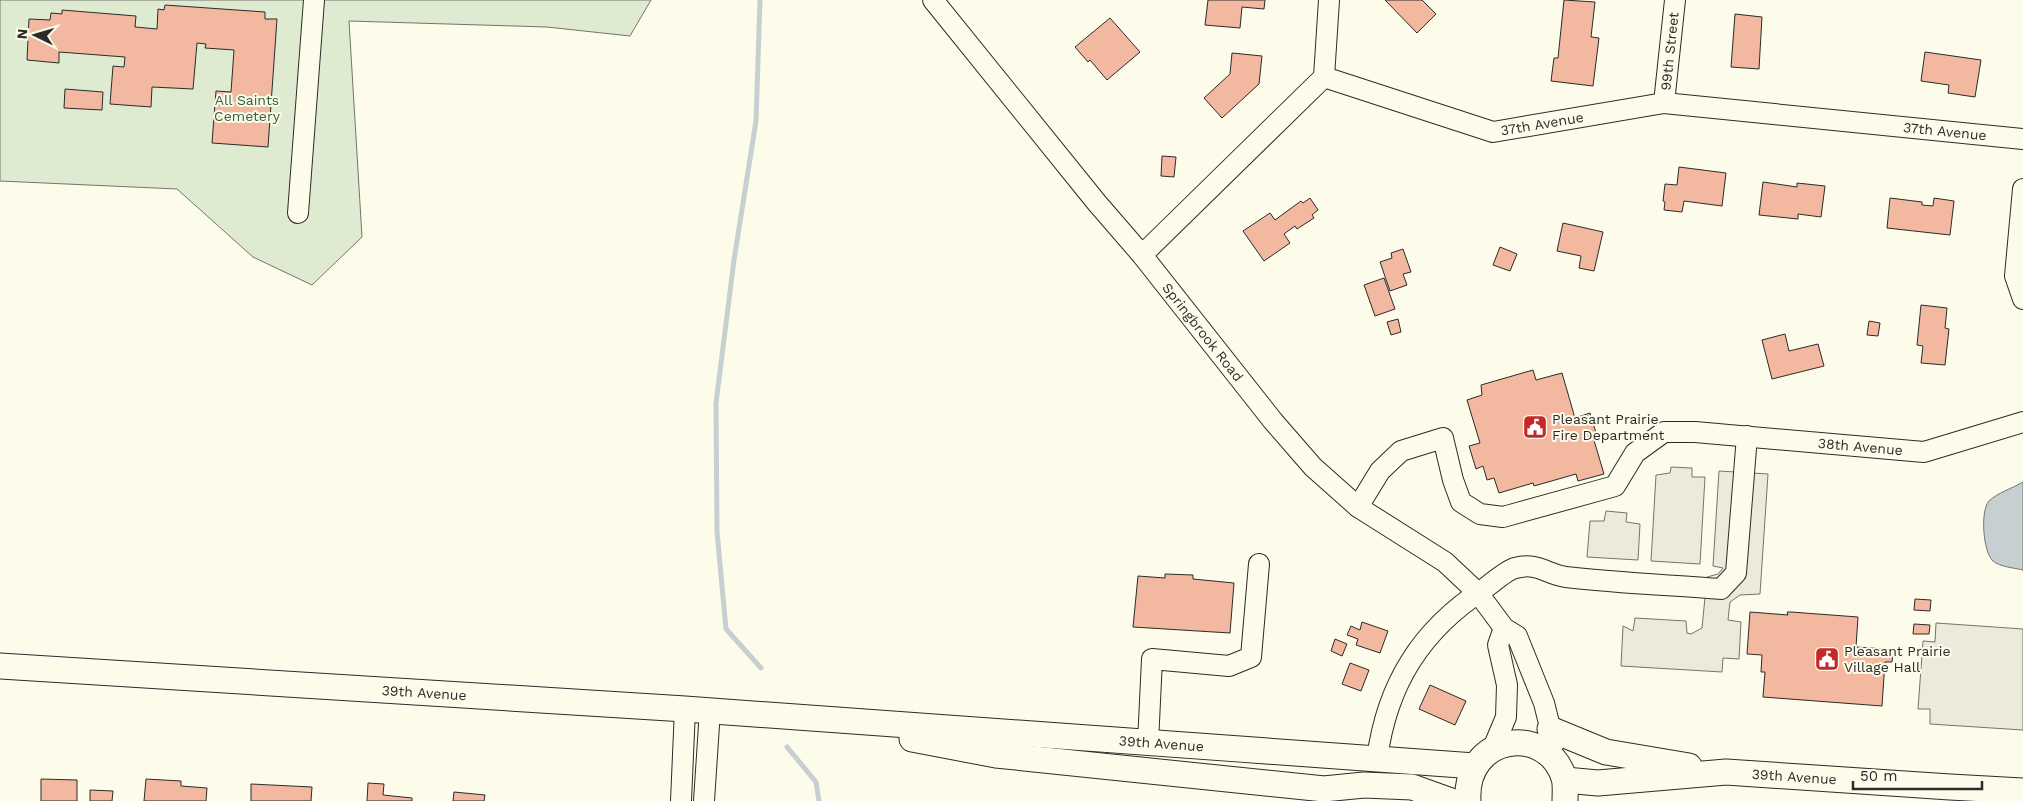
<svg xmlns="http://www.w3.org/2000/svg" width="2023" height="801" viewBox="0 0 2023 801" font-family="'Work Sans',sans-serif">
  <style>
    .green { fill: #deebd1; stroke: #74746e }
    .parking { fill: #eceadb; stroke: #74746e }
    .water { fill: #c7d0d0; stroke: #74746e }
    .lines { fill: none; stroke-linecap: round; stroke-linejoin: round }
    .stream { stroke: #c7d0d0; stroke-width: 5 }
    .building { fill: #f2b8a0; stroke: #2b2b2b }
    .minor-casing { stroke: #2b2b2b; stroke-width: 22 }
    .major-casing { stroke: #2b2b2b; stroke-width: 27 }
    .minor { stroke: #fdfbea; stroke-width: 20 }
    .major { stroke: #fdfbea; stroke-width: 25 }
    .labels { text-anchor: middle; stroke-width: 4; stroke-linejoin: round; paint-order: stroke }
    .street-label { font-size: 14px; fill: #2b2b2b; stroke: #fdfbea }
    .park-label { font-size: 14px; fill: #34623c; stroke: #fdfbea }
    .poi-label { font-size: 14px; fill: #2b2b2b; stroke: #fdfbea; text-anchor: start }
  </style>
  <rect width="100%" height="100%" fill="#fdfbea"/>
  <path class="green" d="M0,0H651L630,36L547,27L349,21L362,237L312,285L253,257L177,189L0,181Z"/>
  <path class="parking" d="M1671,467L1692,468V477H1705L1700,564L1651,561L1656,475L1670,473Z
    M1719,471L1768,474L1760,594L1740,595L1730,602L1728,620L1741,622L1739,659L1723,658L1722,672L1621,666L1623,626L1633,631L1635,618L1686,621L1687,633L1691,634L1702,628L1707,577L1718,574L1723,568L1713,566Z
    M1606,511L1627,513L1626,522L1640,524L1638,560L1587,557L1590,521H1604Z
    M1936,623L2023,629V730L1930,724V709H1918L1923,641L1935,642Z"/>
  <path class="water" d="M2023,482V570C2015,568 2000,567 1993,561C1983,552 1980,511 1989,501C1997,493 2013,488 2023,482Z"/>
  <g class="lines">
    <path class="stream" d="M760,0L756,121L734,260L716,403L717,532L726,629L761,668
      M787,747L816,782L819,801"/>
  </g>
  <path class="building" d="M1208,0H1265L1264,9L1242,7L1240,28L1205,25Z
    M1385,0H1422L1436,14L1417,33Z
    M1564,0L1595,2L1591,37L1599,38L1593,86L1551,81L1554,58H1558Z
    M165,5L265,12V19H277L268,147L212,143L216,91L231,92L234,50L205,48L206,44L197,43L193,89L152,87L151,107L110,104L113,66L124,67L125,57L59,52V63L27,60L29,19L50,20L51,13L62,14V10L136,16L135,27L157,29L158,9L164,10Z
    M1735,14L1762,17L1759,69L1731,67Z
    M1110,18L1140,52L1107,80L1090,60L1088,62L1075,47Z
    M1925,52L1981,60L1975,97L1948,93L1949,85L1921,81Z
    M1232,53L1262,56L1259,84L1222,118L1204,98L1230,74Z
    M65,89L103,92L102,110L64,108Z
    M1162,156L1176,157L1174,177L1161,176Z
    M1679,167L1726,173L1722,206L1684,201L1682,212L1664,210L1665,202L1663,201L1665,184L1677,185Z
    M1763,182L1797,187V183L1825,186L1821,217L1798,214V219L1759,215Z
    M1310,198L1318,210L1312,215L1314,218L1297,229L1295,226L1284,234L1290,243L1264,261L1243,231L1270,213L1275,220L1301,201L1303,203Z
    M1890,198L1922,202V205L1933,206L1934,198L1954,201L1950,235L1887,228Z
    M1563,223L1603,232L1594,271L1579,268L1581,256L1557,251Z
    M1500,247L1517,254L1510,271L1493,265Z
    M1403,249L1411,272L1403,274L1407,285L1390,291L1380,262L1392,258L1391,253Z
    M1384,278L1395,309L1375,316L1364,285Z
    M1921,305L1947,308L1945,328L1949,329L1945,365L1921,363L1923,346L1917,345Z
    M1398,319L1401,332L1391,335L1387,322Z
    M1869,321L1880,323L1878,336L1867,335Z
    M1785,334L1789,351L1818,344L1824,366L1772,379L1762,340Z
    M1533,370L1536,380L1562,373L1575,418L1590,413L1597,436L1593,437L1604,474L1578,481L1576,474L1534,486L1533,483L1499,493L1494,478L1487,480L1483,466L1476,469L1469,446L1480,443L1467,400L1482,395L1481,385Z
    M1165,574L1193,575V579L1234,583L1230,633L1133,627L1138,576L1165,578Z
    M1915,599L1931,600L1930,611L1914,610Z
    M1750,612L1788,615L1787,612H1791L1858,617L1856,647L1886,649V652H1893L1892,662H1885L1882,706L1763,697L1765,672H1761L1762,655L1747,654Z
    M1362,622L1388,631L1380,653L1356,645L1358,639L1347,635L1351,626L1360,630Z
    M1914,624L1930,625L1929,634H1913Z
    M1335,639L1347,644L1342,656L1331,651Z
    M1350,663L1369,670L1361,691L1342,684Z
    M1430,685L1466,701L1455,725L1419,709Z
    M41,779L77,780V801H41Z
    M146,779L181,781V786L207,788L206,801H144Z
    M368,783L384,784L383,795L412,798V801H367Z
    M251,784L312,787L311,801H251Z
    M90,790L113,791L112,801H90Z
    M454,792L485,795L484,801H453Z"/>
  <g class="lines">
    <defs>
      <g id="minor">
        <path id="s1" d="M933,0L1097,203L1142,255L1273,421L1313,467L1358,507L1445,562L1478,593L1504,628L1517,636L1544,703L1554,743"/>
        <path d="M1324,77L1329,0"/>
        <path id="s2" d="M1664,103L1675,0"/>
        <path d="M2023,189L2015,276L2023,299"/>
        <path d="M298,213L314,0"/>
        <path id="s3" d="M1142,255L1324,77L1493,132L1664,103L2023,139"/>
        <path id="s4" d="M1358,507L1380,471L1401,451L1443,438L1453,480L1461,502L1480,514L1503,517L1615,486L1635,453L1664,432H1695L1924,452L2023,422"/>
        <path d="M1148,743L1152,659L1229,666L1251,657L1259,564"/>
        <path d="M1493,748L1506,717L1507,685L1498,645L1504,628"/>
        <path d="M1377,759C1387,684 1421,630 1484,589C1492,583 1507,570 1515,568C1538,562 1546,574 1566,577C1617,583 1670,585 1721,589L1736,573L1747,436"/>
        <path d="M681,801L685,709"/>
        <path d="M704,801L710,710"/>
      </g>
      <g id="major">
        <path id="s5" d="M0,666L685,709L1475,766"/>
        <path d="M1550,729L1606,752L1689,766"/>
        <path d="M912,739L996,755L1324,789L1364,785L1412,787L1451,801"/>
        <path id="s6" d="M1565,780L1598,783L1726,772L1950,787L2023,791"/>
        <path d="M1468,801C1464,734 1547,723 1564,778C1566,785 1565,794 1565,801"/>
      </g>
    </defs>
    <use href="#minor" class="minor-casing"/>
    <use href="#major" class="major-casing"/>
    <use href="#minor" class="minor"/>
    <use href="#major" class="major"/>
  </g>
  <defs>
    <symbol id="civic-square" viewBox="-11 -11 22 22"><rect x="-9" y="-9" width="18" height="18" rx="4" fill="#c62828" stroke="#fdfbea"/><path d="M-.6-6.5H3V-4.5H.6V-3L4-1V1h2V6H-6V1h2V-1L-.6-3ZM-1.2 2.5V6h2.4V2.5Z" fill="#fff"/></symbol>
  </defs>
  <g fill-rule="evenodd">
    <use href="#civic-square" x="1521" y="413" width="28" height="28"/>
    <use href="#civic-square" x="1813" y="645" width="28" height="28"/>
  </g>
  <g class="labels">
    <g class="street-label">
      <text dy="5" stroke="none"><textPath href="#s2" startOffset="52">99th Street</textPath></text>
      <text dy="5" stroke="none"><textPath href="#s3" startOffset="482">37th Avenue</textPath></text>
      <text dy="5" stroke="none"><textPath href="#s3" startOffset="888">37th Avenue</textPath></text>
      <text dy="5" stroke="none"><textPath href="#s1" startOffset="428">Springbrook Road</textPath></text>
      <text dy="5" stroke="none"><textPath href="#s4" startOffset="615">38th Avenue</textPath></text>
      <text dy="5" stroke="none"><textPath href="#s5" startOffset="425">39th Avenue</textPath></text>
      <text dy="5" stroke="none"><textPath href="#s5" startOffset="1164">39th Avenue</textPath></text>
      <text dy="5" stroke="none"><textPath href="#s6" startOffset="230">39th Avenue</textPath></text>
    </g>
    <g class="park-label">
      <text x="247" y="105">All Saints<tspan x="247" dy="16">Cemetery</tspan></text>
    </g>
    <g class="poi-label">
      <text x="1552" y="424">Pleasant Prairie<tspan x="1552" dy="16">Fire Department</tspan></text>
      <text x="1844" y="656">Pleasant Prairie<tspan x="1844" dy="16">Village Hall</tspan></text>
    </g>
  </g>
  <g transform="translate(35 35) rotate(275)" stroke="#fdfbea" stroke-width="4" paint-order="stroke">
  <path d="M0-4L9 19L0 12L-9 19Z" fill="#2b2b2b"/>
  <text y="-8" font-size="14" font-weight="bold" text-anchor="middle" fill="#2b2b2b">N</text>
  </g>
  <path d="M1853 781v8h129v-8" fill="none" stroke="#2b2b2b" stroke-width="2.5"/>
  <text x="1860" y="781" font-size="15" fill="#2b2b2b" stroke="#fdfbea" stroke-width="4" paint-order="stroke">50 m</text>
</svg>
